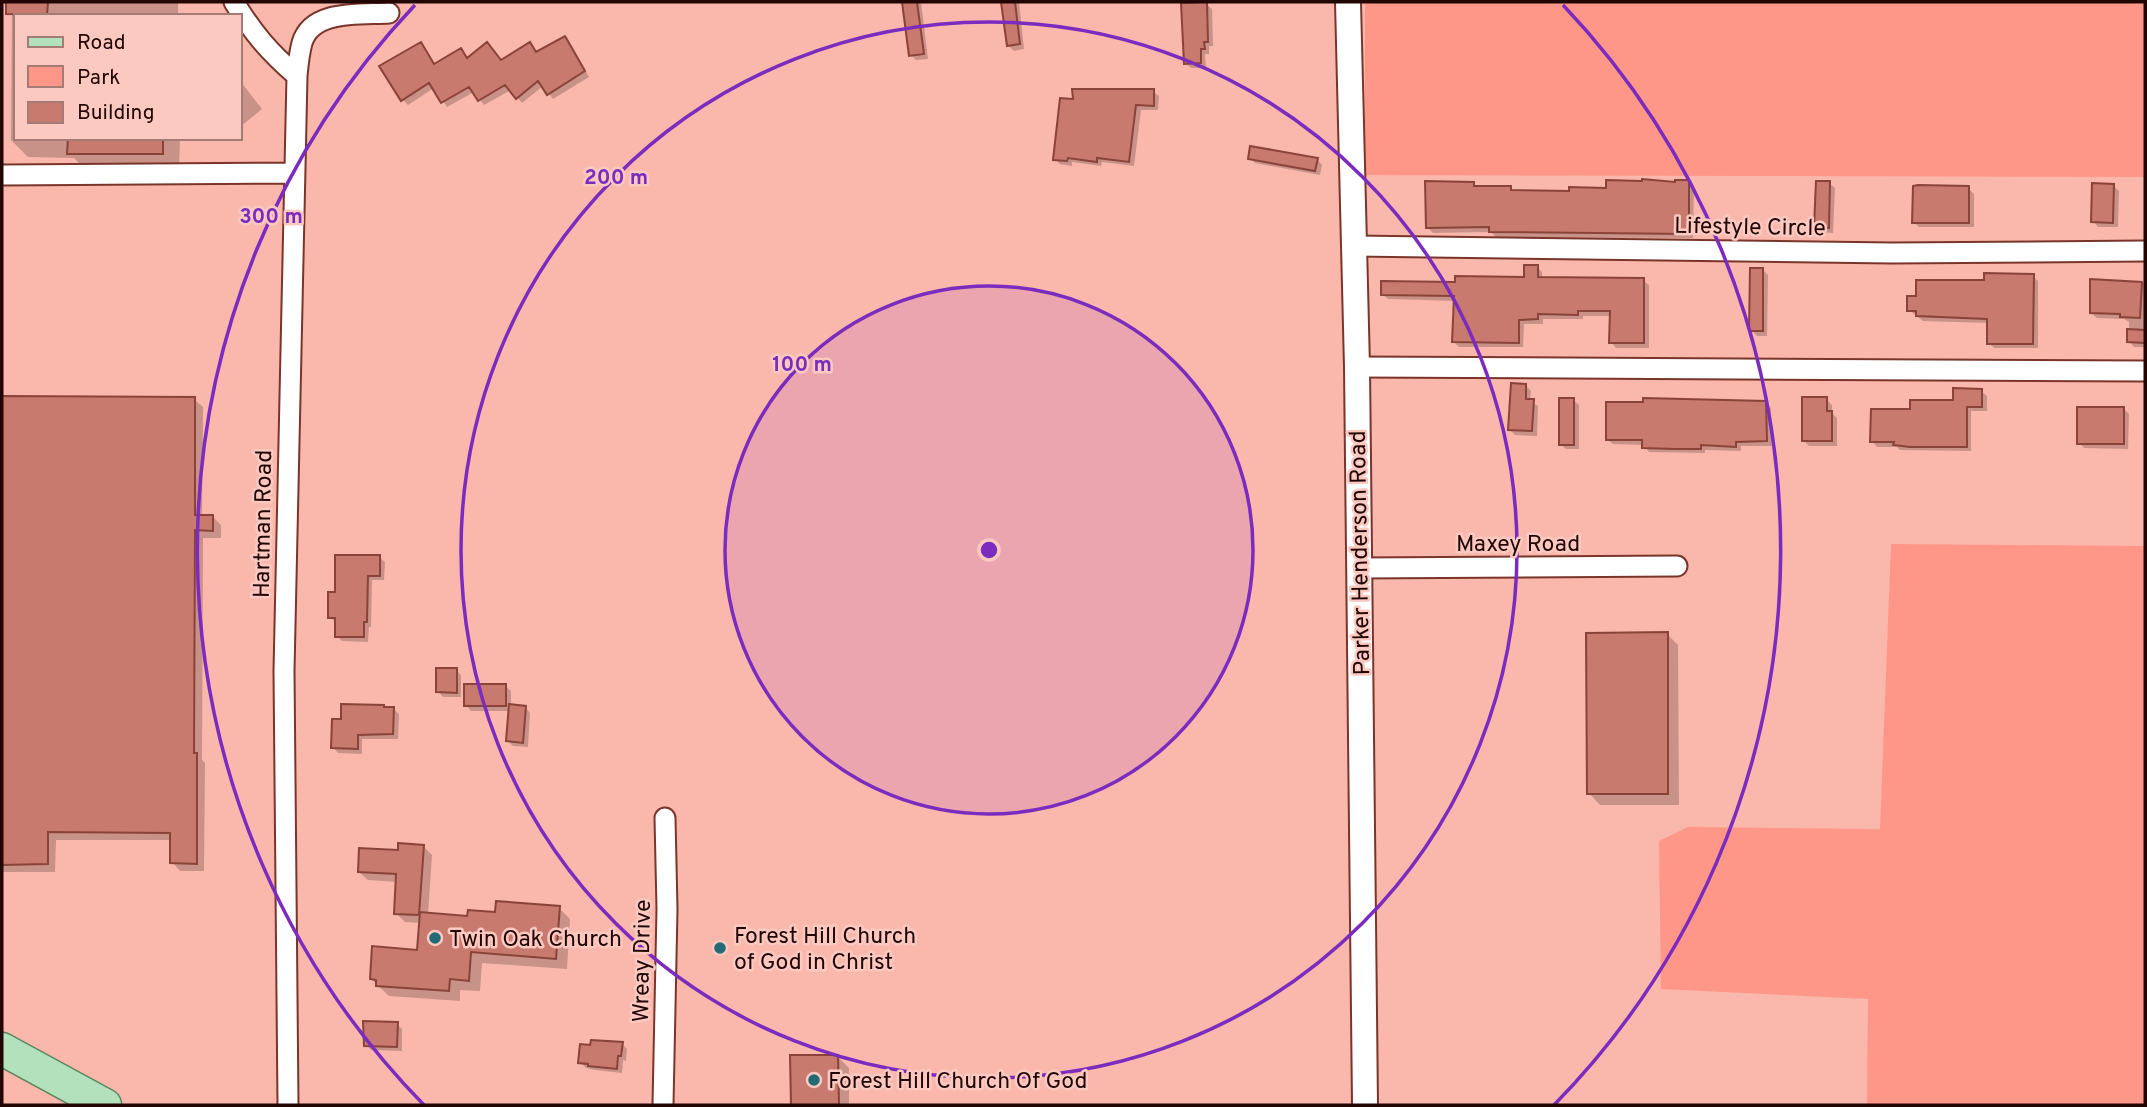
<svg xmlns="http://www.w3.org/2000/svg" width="2147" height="1107" viewBox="0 0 2147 1107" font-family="Overpass,sans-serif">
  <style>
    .green { fill: #fe9788 }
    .shadow { fill: #0003 }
    .building { fill: #c87a6e; stroke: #8a4339; stroke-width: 2 }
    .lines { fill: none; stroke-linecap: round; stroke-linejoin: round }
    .minor-casing { stroke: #7a352b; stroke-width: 23 }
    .tertiary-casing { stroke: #7a352b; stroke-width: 28 }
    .primary-casing { stroke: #5d875e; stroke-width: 35 }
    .minor { stroke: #fff; stroke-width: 19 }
    .tertiary { stroke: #fff; stroke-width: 24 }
    .primary { stroke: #b2e1bb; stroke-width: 32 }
    .ring { fill: none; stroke: #7b2cbf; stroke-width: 3.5 }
    .poi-dot { fill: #226b76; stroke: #fcc9c1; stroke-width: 2.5 }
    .labels { text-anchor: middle; stroke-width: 5; stroke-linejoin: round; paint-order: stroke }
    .street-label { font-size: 23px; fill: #210604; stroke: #fcc9c1 }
    .poi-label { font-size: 23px; fill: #210604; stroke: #fcc9c1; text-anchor: start }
    .centre { fill: #7b2cbf; stroke: #fcc9c1; stroke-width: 3.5 }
    .ring-label { font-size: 21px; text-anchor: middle; font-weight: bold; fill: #7b2cbf; stroke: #fcc9c1; stroke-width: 5; stroke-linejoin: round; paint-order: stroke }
  </style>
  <rect width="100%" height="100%" fill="#fab7ac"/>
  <path class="green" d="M1365,2H2145V177L1365,175Z
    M1891,544L2145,546V1105H1867L1868,999L1661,989L1659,841L1688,827L1880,829Z"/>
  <path class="shadow" d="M12,2H178V16L64,13V16H16V138H180L179,170H86L74,158L28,157L11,140Z
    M904,2H921L928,59L916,60L911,55Z
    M1003,2H1019L1024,49L1014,51L1008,45Z
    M1206,4L1212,9L1213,46H1209V54H1205L1206,68H1191L1185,63Z
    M565,38L570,43L589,77L553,99L543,86L522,103L511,90L484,105L474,92L447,107L434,88L408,105L403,100L421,44L435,66L461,50L468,59L502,62L530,44L537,53Z
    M240,81L262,109L240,127Z
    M1153,91L1159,96L1158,110H1141L1134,166L1102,162L1101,166L1072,162V166L1060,164L1055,159L1074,101Z
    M1250,158L1317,159L1322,165L1320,175L1255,163Z
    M1688,182L1694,187L1693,238L1496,237L1491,232L1433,233L1427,227L1473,184L1477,188L1510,187L1514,191L1570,193Z
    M1829,183L1835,188L1833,233L1821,232L1816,227Z
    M2113,185L2119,191L2118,227H2098L2093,221Z
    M1968,188L1974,194V227H1919L1914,222Z
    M1537,267L1542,272V279L1643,280L1649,285V348H1616L1611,342L1612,316H1583V319H1543V324H1524L1523,347H1459L1453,341L1456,301L1388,299L1382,294L1456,284L1525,279Z
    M1763,270L1768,275L1767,336H1757L1751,330Z
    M2033,276L2038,281V348H1994L1989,343V323L1923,321L1909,310L1986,281Z
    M2092,281L2145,283V347H2134L2129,341V322L2124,319L2097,318L2091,313Z
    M1526,386L1531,391L1530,401L1538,406L1537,436L1515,435L1510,430Z
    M1981,391L1987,396V411H1971V451L1900,450L1897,447H1877L1872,441Z
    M2,398L194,399L203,407L202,517H213L221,525V538H203L202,760L205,763L204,871H180L172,862V840H56L55,872H2Z
    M1826,399L1832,405V413L1837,418V446H1809L1803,440Z
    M1573,400L1579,405V449H1566L1560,444Z
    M1765,402L1771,408L1772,446H1741V451L1705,450V453L1649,452L1644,445L1613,444L1607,439Z
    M2124,409L2129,414L2128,449L2084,448L2079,443Z
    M379,557L385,562L384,580H372L371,627H369L368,642L342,641L337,636V623L329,617L336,594Z
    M1667,634L1678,645L1679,805H1600L1589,793Z
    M456,670L461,675V697H443L438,691Z
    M505,686L511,691V706L525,707L530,713L528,747L513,746L508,741L510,711H471L466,705Z
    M385,709H394L399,714L398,739H362V754L338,753L333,747Z
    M423,846L432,855L428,915L469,918L559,908L570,919L567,969L482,963L480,991L460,990V1001L389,996L371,979L419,951L421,923L405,922L396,913L398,882L368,880L359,872L400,852Z
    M397,1024L402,1029V1051L371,1050L366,1045Z
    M622,1044L627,1049L626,1061L623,1060L622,1073L595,1070L586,1068L580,1062Z
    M792,1057H838L849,1068V1105H793Z"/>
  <path class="building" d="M6,2H48L47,15L6,14Z
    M902,2H917L924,54L909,56Z
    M1001,2H1015L1020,44L1007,46Z
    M1207,2L1208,42H1204L1205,49H1201V63L1184,64L1181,3Z
    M565,36L585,71L547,95L538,81L516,99L505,85L478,101L469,87L441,103L429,83L401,101L379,66L421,42L434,64L461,48L467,58L487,42L501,60L530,42L536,52Z
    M1072,89H1154V106L1136,105L1129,162L1097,158V162L1068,158L1067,161L1053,160L1060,98L1073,99Z
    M68,138H163V154H67Z
    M1250,146L1318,158L1315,171L1248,159Z
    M1642,179L1675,182V180H1689V234L1489,232V227L1426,228L1425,181L1474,182V186H1511V190L1569,191V187L1606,188V180L1642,181Z
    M1816,181H1830L1829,228L1814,227Z
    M2092,183L2114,184L2113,223L2091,222Z
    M1918,185L1969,186V223H1912L1913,186Z
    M1524,265H1538V277L1644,278V343H1609L1610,311H1578V315L1538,314V319L1519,320V343L1452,342L1454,296L1381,295V281L1455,282V276L1524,277Z
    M1750,268H1763V331H1749Z
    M1984,273L2034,274L2033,344H1987V319L1916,316V311H1907V296H1916V280H1984Z
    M2090,279L2142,282L2140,318L2120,317V314L2090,313Z
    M2127,329L2145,330V343L2127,342Z
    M1511,383L1526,384V399H1534L1532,431L1508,430Z
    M1953,388L1982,389V407H1967V447H1910L1893,445L1894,442H1870L1871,409H1910V400H1953Z
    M2,396L195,397V515H213V531L195,530L194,753H197V864L170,863V833L48,832V864L2,865Z
    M1802,397H1827V411H1832V441H1802Z
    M1559,398H1574V445H1559Z
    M1643,398L1766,401L1767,441L1736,442V447L1701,445V449H1676L1642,448V440H1606V402H1643Z
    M2077,407H2124V444H2077Z
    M335,555H380V576H368L367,622H364V637H335V618H328V592H335Z
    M1668,632V794H1587L1586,633Z
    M436,668H457V693L436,692Z
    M464,684H506V706H464Z
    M341,704L384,705V707H394L393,734L358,735V749L331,748L332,719H341Z
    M509,704L526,706L523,743L506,741Z
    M398,843L424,845L419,915L394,914L396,874L358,872L359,848L398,850Z
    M496,901L560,906L556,959L471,952L469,981L450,979L449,991L376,986V980L370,979L372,946L417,950L420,912L467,916L468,910L495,912Z
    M363,1021L398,1022L397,1047L364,1046Z
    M591,1040L623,1042L621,1056H618L617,1069L588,1066V1064L578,1063L580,1044L590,1045Z
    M790,1055H838L839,1105H791Z"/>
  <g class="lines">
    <defs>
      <path id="minor" d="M234,2C253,33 269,52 297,76
        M2,175L293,173
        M1354,246L1892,253L2145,251
        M1357,367L2145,371
        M1359,568L1677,566
        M288,1105L284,671L297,76C298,65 299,54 302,43C312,9 361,15 389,13
        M663,1105L667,909L665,818"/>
      <path id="tertiary" d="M1348,2L1357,367L1365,1105"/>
      <path id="primary" d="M2,1049L105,1105"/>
    </defs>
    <use href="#minor" class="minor-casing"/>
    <use href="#tertiary" class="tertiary-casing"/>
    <use href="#primary" class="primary-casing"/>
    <use href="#minor" class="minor"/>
    <use href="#tertiary" class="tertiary"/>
    <use href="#primary" class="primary"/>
  </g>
  <circle cx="989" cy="550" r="264" fill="#7b2cbf" fill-opacity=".12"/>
  <g class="ring">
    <circle cx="989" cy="550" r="264"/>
    <circle cx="989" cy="550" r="528"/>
    <path d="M424 1105A792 792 0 0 1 415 5M1563 5A792 792 0 0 1 1554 1105"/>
  </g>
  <g class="poi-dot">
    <circle cx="435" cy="938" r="7"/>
    <circle cx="720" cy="948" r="7"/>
    <circle cx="814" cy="1080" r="7"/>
  </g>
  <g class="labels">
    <g class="street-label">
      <text transform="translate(1750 226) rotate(1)" y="8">Lifestyle Circle</text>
      <text transform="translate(262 524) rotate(-89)" y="8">Hartman Road</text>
      <text x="1518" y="551">Maxey Road</text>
      <text transform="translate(1359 553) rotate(-91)" y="8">Parker Henderson Road</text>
      <text transform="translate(641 961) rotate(-89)" y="8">Wreay Drive</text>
    </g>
    <g class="poi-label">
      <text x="734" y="943">Forest Hill Church<tspan x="734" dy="26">of God in Christ</tspan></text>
      <text x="449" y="946">Twin Oak Church</text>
      <text x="828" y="1088">Forest Hill Church Of God</text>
    </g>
  </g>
  <circle cx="989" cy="550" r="10" class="centre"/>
  <g class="ring-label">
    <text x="616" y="184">200 m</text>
    <text x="271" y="223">300 m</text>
    <text x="802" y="371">100 m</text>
  </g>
  <rect width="2147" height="1107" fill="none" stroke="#210604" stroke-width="7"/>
  <rect x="14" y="14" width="228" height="126" fill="#fcc9c1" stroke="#a47b75" stroke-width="2"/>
  <rect x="28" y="37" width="35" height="10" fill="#b2e1bb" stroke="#a47b75" stroke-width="2"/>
  <text x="77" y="49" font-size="21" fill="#210604">Road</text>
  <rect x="28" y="66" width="35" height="21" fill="#fe9788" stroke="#a47b75" stroke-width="2"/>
  <text x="77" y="84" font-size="21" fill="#210604">Park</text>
  <rect x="28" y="102" width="35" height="21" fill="#c87a6e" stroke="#a47b75" stroke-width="2"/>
  <text x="77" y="119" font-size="21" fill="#210604">Building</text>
</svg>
